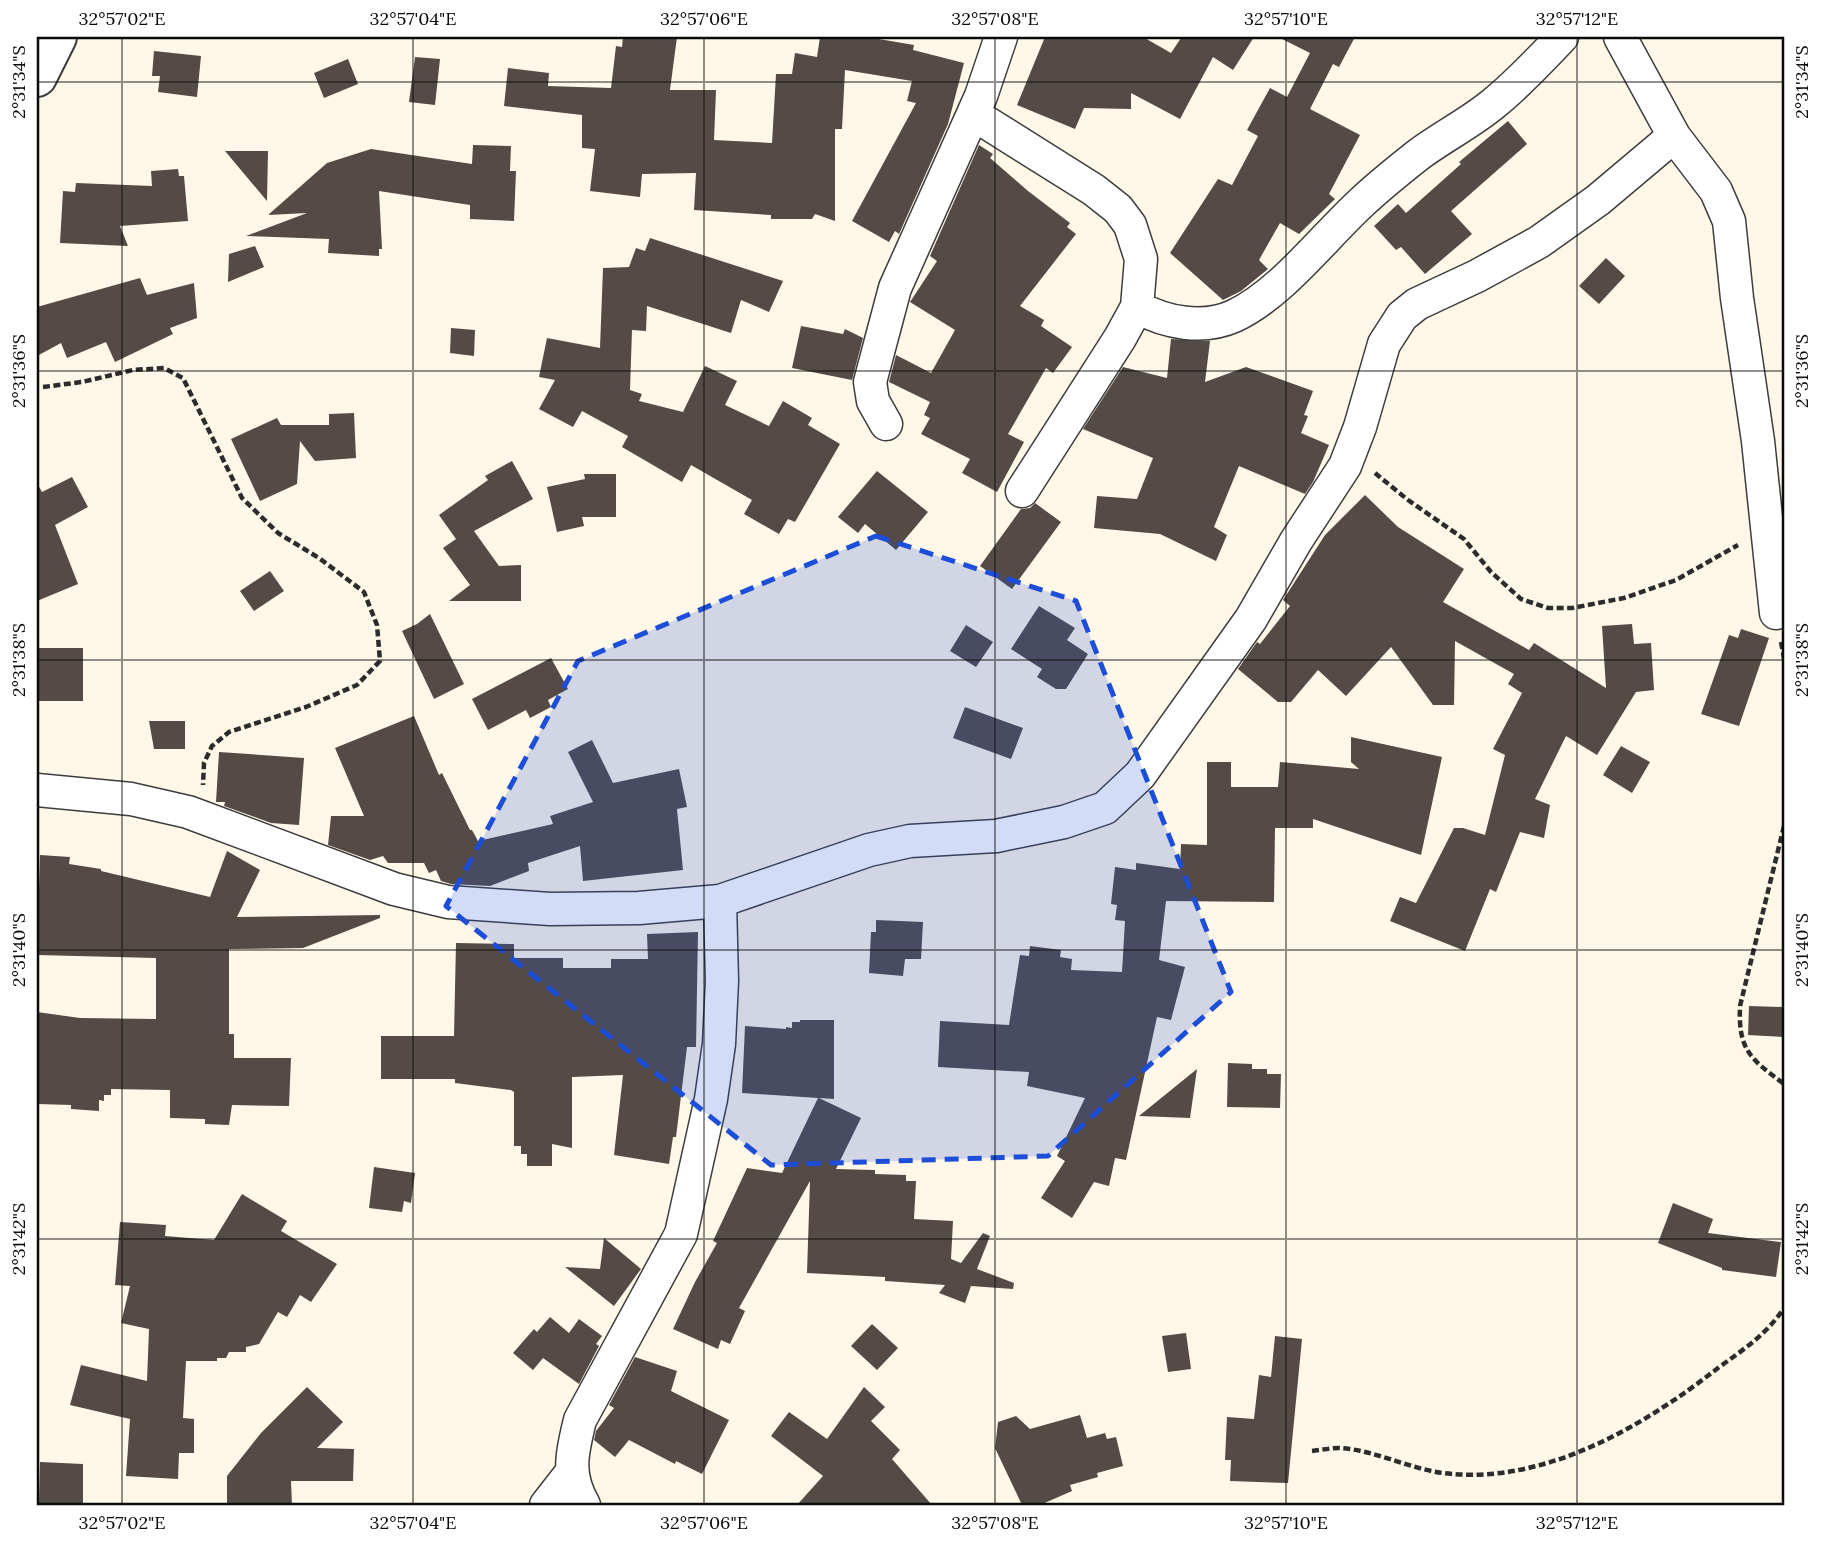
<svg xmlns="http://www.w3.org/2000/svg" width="1821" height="1542" viewBox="0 0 1821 1542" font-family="Lora,serif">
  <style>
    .building { fill: #544a46 }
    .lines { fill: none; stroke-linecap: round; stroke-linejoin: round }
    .minor-casing { stroke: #3d3d3d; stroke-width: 35 }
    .tertiary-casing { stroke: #3d3d3d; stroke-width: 42 }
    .path { stroke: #2c2c2c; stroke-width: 4.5; stroke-dasharray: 7 3.5; stroke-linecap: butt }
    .minor { stroke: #fff; stroke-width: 32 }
    .tertiary { stroke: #fff; stroke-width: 38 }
    .marked { fill: #1d4ed8; fill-opacity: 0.2; stroke: #1d4ed8; stroke-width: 5; stroke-dasharray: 14 9; stroke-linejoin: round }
    .ticks { fill: none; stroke: #0a0a0a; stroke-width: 2; stroke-opacity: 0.45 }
    .neatline { fill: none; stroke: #0a0a0a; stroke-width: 2.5 }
    .ticks-label { font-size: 18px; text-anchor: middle; fill: #0a0a0a }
  </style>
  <rect width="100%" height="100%" fill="#fff8e8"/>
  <path class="building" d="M623,37H677L670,90H716L714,140L772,143L776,74H792L795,53L817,57L820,37H867L914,45L913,50L964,63L948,124L899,234L895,231L889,242L852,221L916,103L907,101L912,81L845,70L842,129H835V221L815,214L812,219H771V215L694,210L696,173L642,174L640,197L590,191L595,149L582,148V115L504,106L508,68L549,73L548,86L611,88L616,46L622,47Z
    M1045,37H1143L1171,53L1181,38L1180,37H1254L1233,70L1213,57L1180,119L1131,93V109L1084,108L1075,129L1017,105Z
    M1278,37H1355L1339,67L1333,64L1310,109L1360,135L1329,194L1335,199L1299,234L1280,223L1259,260L1268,269L1241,291L1223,300L1170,253L1218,179L1232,185L1258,136L1247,130L1270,88L1287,97L1310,53Z
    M154,51L201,56L197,97L158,92L160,76H152Z
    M415,57L440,59L435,105L409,102Z
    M348,59L358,84L324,98L314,73Z
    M1508,121L1527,144L1451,211L1472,234L1425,274L1401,247L1396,250L1374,226L1398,204L1406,213L1461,164L1459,162Z
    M473,145L511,146L510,171H516L514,221L470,219V205L379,191L382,249H379V256L328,253L329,239L246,236L307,213L268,215L327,163L371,149L472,164Z
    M979,145L993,154L990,158L1028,191L1070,223L1067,227L1076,234L1020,306L1044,320L1041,326L1072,347L1053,373L1046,368L1008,434L1024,442L997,492L962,473L970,459L921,434L930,418L924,415L930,402L889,382L896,355L931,373L955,330L910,302L937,261L930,256Z
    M225,151H268L267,201Z
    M178,169L179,176H184L188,221L120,226L128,246L60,243L63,191L75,192L76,183L152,186L151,171Z
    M650,238L783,281L769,312L741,300L731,333L647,306L646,331L632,330L630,390L642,394L639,401L683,412L705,366L737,381L725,405L769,426L783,401L812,418L808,425L840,444L795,522L788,519L779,534L744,514L752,500L691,465L682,482L622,447L628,436L582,411L573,427L539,409L555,380L539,377L547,338L600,348L603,268L629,267L636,248L645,251Z
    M255,246L264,267L228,282L229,254Z
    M1606,258L1625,276L1599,304L1579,286Z
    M140,278L147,295L194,283L197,318L170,328L173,334L115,362L106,342L67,358L61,343L37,356V307Z
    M801,326L843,334L845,329L863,338L852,380L792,368Z
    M451,328L475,330L474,356L450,353Z
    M1171,339L1210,341L1205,382L1246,367L1313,391L1304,415L1308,416L1301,433L1329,445L1313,482L1305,494L1239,466L1214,527L1227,535L1216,561L1160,534L1094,528L1097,496L1137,499L1153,458L1083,429L1123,367L1167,378Z
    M354,413L356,458L315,461L300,441L297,484L260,501L231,439L277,418L281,425H329V414Z
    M512,461L533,499L474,531L499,566L521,565V601H449L470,585L443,548L456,539L439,515L488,480L485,476Z
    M877,471L928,512L896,550L865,524L858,533L838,517Z
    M584,474H616V517H582L584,526L557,532L547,487L585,479Z
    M72,477L88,507L55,525L78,584L37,601V483L42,492Z
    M1365,495L1398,527L1464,569L1443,602L1529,650L1534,643L1606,688L1602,626L1632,624L1634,644L1651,643L1654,690L1636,692L1597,755L1566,736L1535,799L1550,805L1544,838L1520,832L1496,892L1490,889L1465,951L1390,921L1400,897L1416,903L1454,828H1463L1485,835L1505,755L1493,749L1522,693L1508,684L1514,674L1455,641L1454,705H1433L1391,647L1346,696L1318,670L1291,702H1278L1238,669L1257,642L1260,644L1290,606L1283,600L1325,535Z
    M1035,503L1061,522L1012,589L980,566L1021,509L1030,508Z
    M270,571L284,591L254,611L240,591Z
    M1039,606L1075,628L1067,640L1088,654L1066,689H1056L1037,677L1042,669L1011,649Z
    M430,614L464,684L434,699L402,631L417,624Z
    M966,625L993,642L976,667L950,651Z
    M1741,629L1769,638L1739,726L1701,714L1729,635L1738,638Z
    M37,648H83V701H37Z
    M551,658L568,689L548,700L551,707L530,718L526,710L488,730L472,699Z
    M965,707L1023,728L1011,759L953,738Z
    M414,716L439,775L442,773L470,830H472L478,841L553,824L550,816L593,802L568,752L592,740L613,783L679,769L687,807L677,809L683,870L583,881L580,846L528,863L529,871L490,886L451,884L441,881L436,870L429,873L424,863H388L383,856L370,860L328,845L331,816H364L335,748Z
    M149,721H185V749H154Z
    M1351,737L1442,757L1421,855L1313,819V828H1275L1274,902L1166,901L1159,960L1185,967L1171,1020L1157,1017L1126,1160L1115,1158L1109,1186L1094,1182L1072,1218L1041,1198L1065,1161L1057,1156L1085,1098L1027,1086L1029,1072L938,1067L940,1021L1009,1025L1020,955L1029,956L1030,946L1061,950L1060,957L1072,959L1071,970L1122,972L1125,921L1115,920L1117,905L1111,904L1115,867L1136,870V863L1180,869L1181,844L1207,845V762H1231V787H1278L1280,762L1359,769L1351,762Z
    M1621,746L1650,762L1632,793L1603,775Z
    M219,752L304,758L299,825L271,823L224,806L225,802H216Z
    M227,851L260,870L237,917L380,915V918L303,948L229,949V1034H234V1058H291L289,1106L232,1105L229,1125L205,1124V1119L170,1118V1090L111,1089V1095H104V1101L99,1100V1111L71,1109V1105L37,1104V1012L80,1018L156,1019V958L37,955L40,855L70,857L69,864L101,869V871L210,897Z
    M876,920L923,922L921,959H905L903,976L869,973L871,932H876Z
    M698,932L696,1047H687L676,1137H673L669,1164L614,1155L623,1075L572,1077V1148L552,1144V1166H527V1154H521V1146H514V1092L511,1090L455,1083V1079H381V1036H454L456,943L514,944V958H563V968H611V959H648L647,934Z
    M1749,1006L1784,1007V1037L1748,1035Z
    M800,1020H834V1099L819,1098L861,1118L836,1169L875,1170V1174L906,1175V1181H916L914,1219L953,1221L951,1259L961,1263L983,1233L990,1236L977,1269L1014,1283L1013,1289L971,1286L965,1303L939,1293L945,1285L885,1281V1277L807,1273L810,1181L739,1308L745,1311L730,1344L721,1340L718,1349L673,1329L695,1282L717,1243L713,1241L747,1168L782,1173L818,1098L742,1093L745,1026L786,1029V1027L792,1028V1022H800Z
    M1228,1063L1252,1064V1069H1267V1074H1281L1280,1108L1227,1107Z
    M1197,1069L1190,1118L1139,1116Z
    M374,1167L415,1173L411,1203L404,1201L402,1212L369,1208Z
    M242,1194L287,1221L281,1231L337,1264L311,1302L300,1295L287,1317L278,1312L259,1344L246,1347V1352H229L226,1358H217V1361H186L183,1418L194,1419V1453H179L178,1479L126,1476L130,1419L70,1405L81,1365L147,1381L149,1329L121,1323L130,1286L115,1285L120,1222L166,1225L165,1236L214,1240Z
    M1673,1203L1713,1219L1708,1233L1781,1242L1776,1277L1722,1270V1268L1658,1243Z
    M604,1238L641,1269L614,1306L565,1267L600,1269Z
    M550,1317L569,1333L579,1319L602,1336L596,1344L599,1346L579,1384L543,1358L533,1370L513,1353L534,1329L537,1332Z
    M872,1324L898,1348L877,1370L851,1346Z
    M1186,1333L1191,1369L1168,1372L1162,1336Z
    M1275,1336L1302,1339L1288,1483L1230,1481L1231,1460H1225L1227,1417L1254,1419L1259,1375L1271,1377Z
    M635,1357L677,1371L671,1391L729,1420L702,1474L676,1461L675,1464L629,1440L615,1457L594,1440L596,1431L614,1408L609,1405Z
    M307,1387L343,1422L317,1448L354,1449L353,1481H291L292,1505H227V1476L261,1433Z
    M864,1387L885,1407L871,1421L900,1450L892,1459L932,1505H797L823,1476L771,1436L789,1412L827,1439Z
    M1080,1415L1087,1438L1105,1433L1107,1439L1116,1437L1123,1466L1097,1473L1098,1477L1070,1485L1072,1491L1040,1505H1022L995,1448L998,1422L1016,1416L1030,1429Z
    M40,1462L83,1464V1505H39Z"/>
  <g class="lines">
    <defs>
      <path id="minor" d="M1620,37L1674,136L1716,191L1729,221L1737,298L1758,441L1776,613
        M973,114L1094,190L1118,209L1130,225L1141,259L1137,307L1120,338L1022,491
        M1137,307C1166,323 1203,330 1234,316C1281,294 1323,238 1361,203C1379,186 1399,170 1418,155C1442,137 1470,123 1493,104C1518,84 1540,60 1562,37
        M886,424L873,401L870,382L895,288L981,96L1001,37
        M37,790L131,799L188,812L394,889L448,902L550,909L639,908L720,901L869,850L910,841L996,836L1064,822L1105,808L1140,775L1251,619L1296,541L1345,466L1360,427L1384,344L1402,316L1417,304L1477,276L1539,242L1598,200L1674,136
        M546,1505L571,1473
        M584,1505C566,1474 572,1453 580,1420L681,1234L711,1099L719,1044L722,981L720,901"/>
      <path id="tertiary" d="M37,77L57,37"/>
    </defs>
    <use href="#minor" class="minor-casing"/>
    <use href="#tertiary" class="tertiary-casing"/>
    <path class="path" d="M43,387L82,382L133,370L164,368L183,378L242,498L278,533L319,558L364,592L377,625L380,661L357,685L306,707L229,732L212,746L204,763L203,785
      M1375,473L1408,500L1464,539L1491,572L1521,599L1548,608H1572L1624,598L1676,580L1738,545
      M1781,642L1784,658
      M1784,826L1740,1006C1738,1051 1751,1059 1784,1084
      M1312,1451C1321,1450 1330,1448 1339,1448C1378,1450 1414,1472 1453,1474C1549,1482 1645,1425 1718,1368C1744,1349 1766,1335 1784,1308"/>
    <use href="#minor" class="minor"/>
    <use href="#tertiary" class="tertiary"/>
  </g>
  <path class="marked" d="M876,536L1076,601L1231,992L1048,1156L771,1165L446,906L578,661Z"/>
  <path class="ticks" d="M122,37V1505M413,37V1505M704,37V1505M995,37V1505M1286,37V1505M1577,37V1505M37,82H1784M37,371H1784M37,660H1784M37,950H1784M37,1239H1784"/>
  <rect width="1821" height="1542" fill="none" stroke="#ffffff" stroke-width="77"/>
  <rect x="38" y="38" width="1745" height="1466" class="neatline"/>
  <g class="ticks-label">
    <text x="122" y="25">32°57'02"E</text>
    <text x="413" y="25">32°57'04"E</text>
    <text x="704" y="25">32°57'06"E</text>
    <text x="995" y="25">32°57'08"E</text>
    <text x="1286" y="25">32°57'10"E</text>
    <text x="1577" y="25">32°57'12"E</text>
    <text transform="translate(19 82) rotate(-90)" y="6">2°31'34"S</text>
    <text transform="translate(1802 82) rotate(-90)" y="6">2°31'34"S</text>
    <text transform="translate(19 371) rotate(-90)" y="6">2°31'36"S</text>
    <text transform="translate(1802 371) rotate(-90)" y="6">2°31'36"S</text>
    <text transform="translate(19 660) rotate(-90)" y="6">2°31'38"S</text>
    <text transform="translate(1802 660) rotate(-90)" y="6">2°31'38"S</text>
    <text transform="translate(19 950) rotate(-90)" y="6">2°31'40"S</text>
    <text transform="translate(1802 950) rotate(-90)" y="6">2°31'40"S</text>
    <text transform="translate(19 1239) rotate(-90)" y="6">2°31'42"S</text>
    <text transform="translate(1802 1239) rotate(-90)" y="6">2°31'42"S</text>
    <text x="122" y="1529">32°57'02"E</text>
    <text x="413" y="1529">32°57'04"E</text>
    <text x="704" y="1529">32°57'06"E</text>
    <text x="995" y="1529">32°57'08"E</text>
    <text x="1286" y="1529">32°57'10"E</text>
    <text x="1577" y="1529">32°57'12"E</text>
  </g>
</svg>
